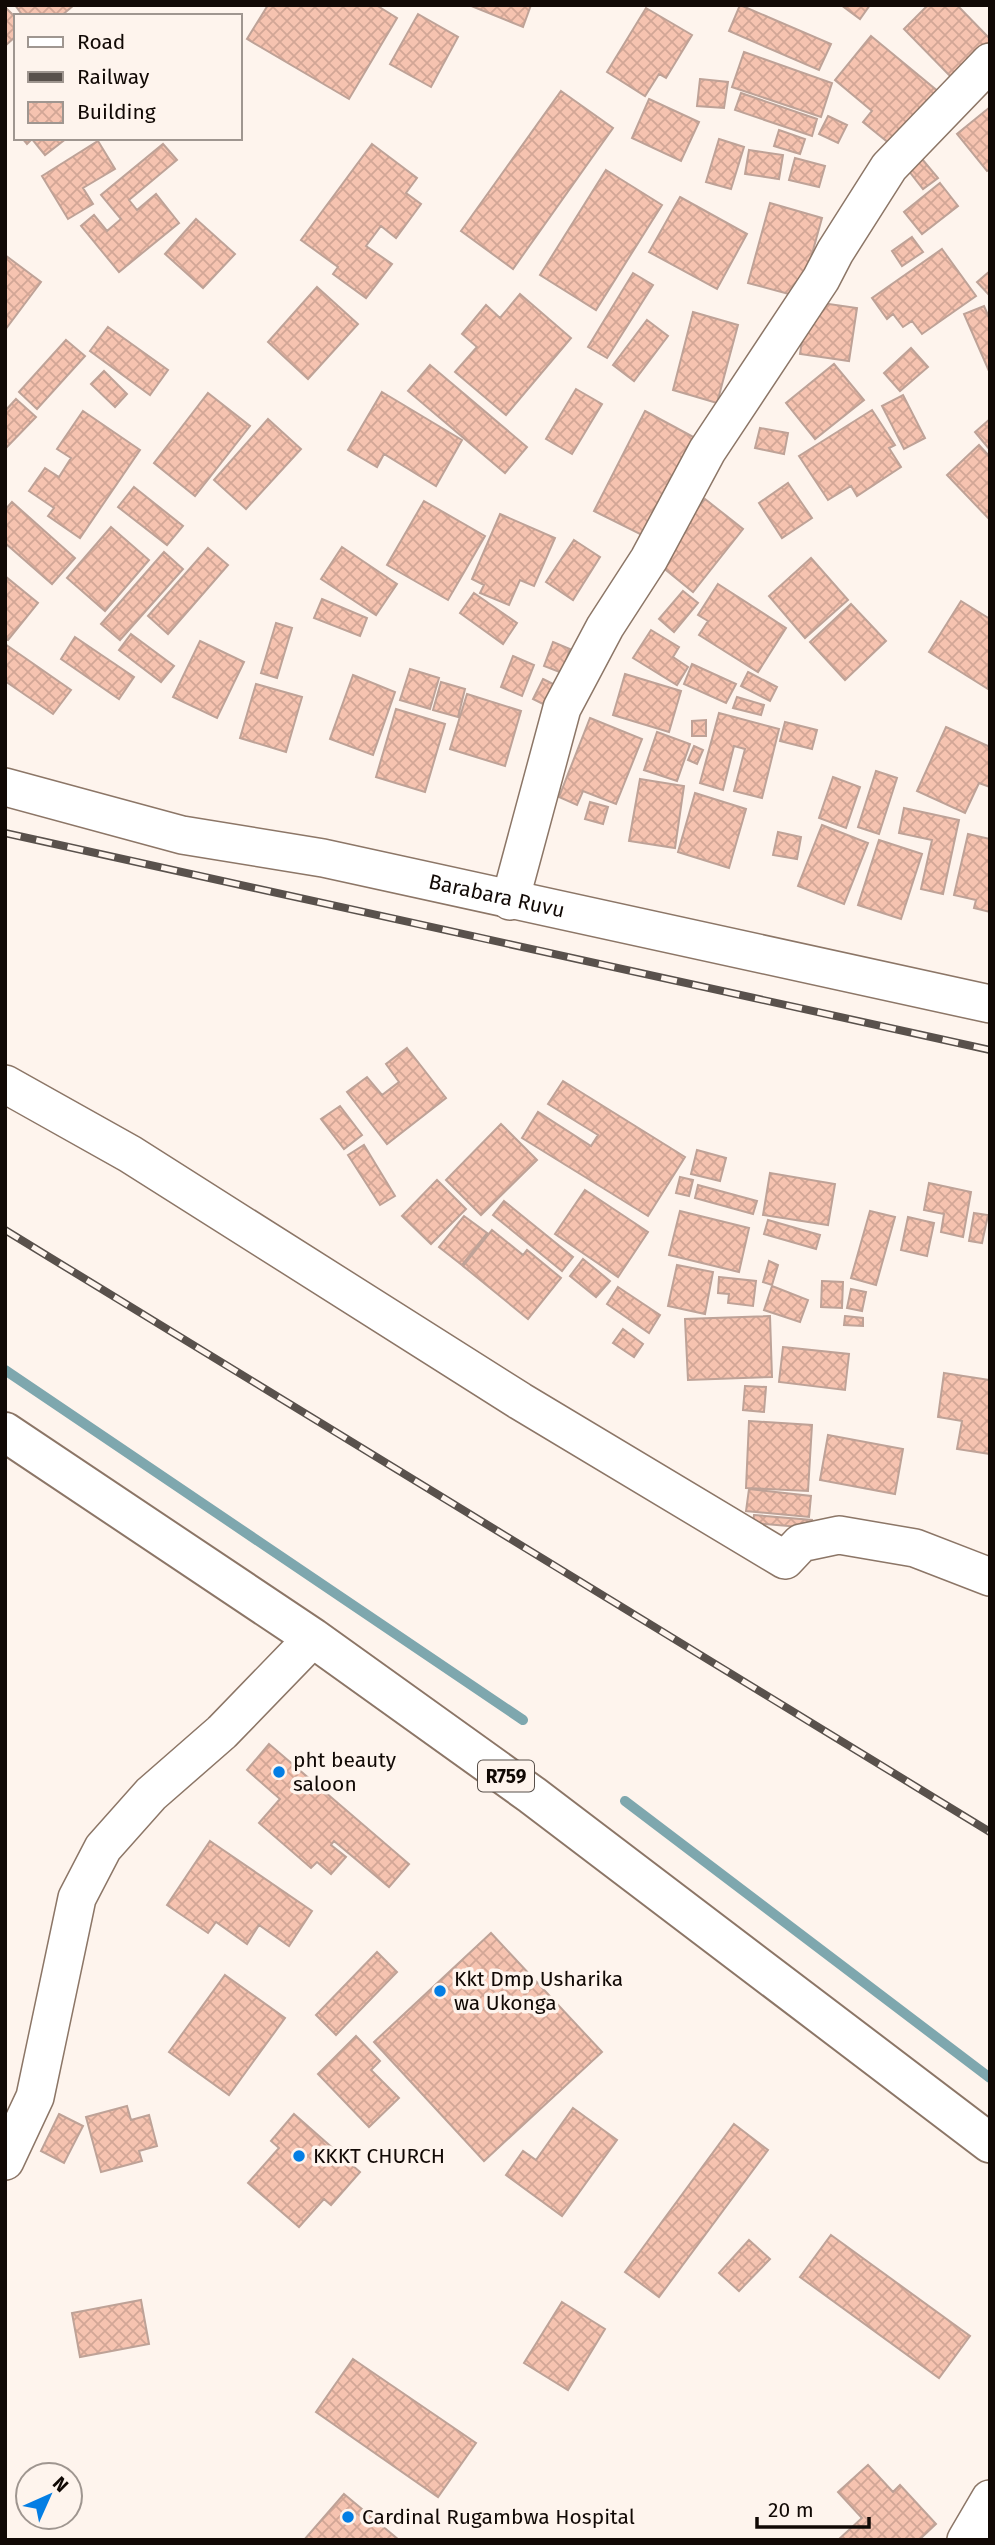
<svg xmlns="http://www.w3.org/2000/svg" width="995" height="2545" viewBox="0 0 995 2545" font-family="'Fira Sans',sans-serif">
  <style>
    .lines { fill: none; stroke-linecap: round; stroke-linejoin: round }
    .stream { stroke: #7ea7ae; stroke-width: 10 }
    .building { fill: url(#building-cross-hatch); stroke: #bea297; stroke-width: 2 }
    .minor-casing { stroke: #8c7667; stroke-width: 40 }
    .major-casing { stroke: #8c7667; stroke-width: 42 }
    .minor { stroke: #fff; stroke-width: 37 }
    .major { stroke: #fff; stroke-width: 38 }
    .rail-casing { stroke: #59514c; stroke-width: 8 }
    .rail { stroke: #fef4ed; stroke-width: 5; stroke-dasharray: 16; stroke-linecap: butt }
    .poi-dot { fill: #047ee4; stroke: #fef4ed; stroke-width: 2.5 }
    .labels { text-anchor: middle; stroke-width: 7; stroke-linejoin: round; paint-order: stroke }
    .shield { fill: #fef4ed; stroke: #58504b; stroke-width: 2 }
    .shield-label { font-size: 19px; font-weight: bold; fill: #110905 }
    .street-label { font-size: 21px; fill: #110905; stroke: #fef4ed }
    .poi-label { font-size: 21px; fill: #110905; stroke: #fef4ed; text-anchor: start }
  </style>
  <defs>
    <pattern id="building-cross-hatch" width="8" height="8" patternUnits="userSpaceOnUse" patternTransform="scale(1.75)"><rect width="8" height="8" fill="#f6c3b0"/><path d="M0 0l8 8M0 8l8-8" fill="none" stroke="#d2a696"/></pattern>
  </defs>
  <rect width="100%" height="100%" fill="#fef4ed"/>
  <g class="lines">
    <path class="stream" d="M5,1370L523,1720
      M625,1801L990,2078"/>
  </g>
  <path class="building" d="M15,5H74L61,16H23Z
    M268,5H376L397,18L349,99L247,39Z
    M469,5H531L523,27Z
    M740,5L831,44L819,70L729,31Z
    M841,5H870L860,19Z
    M928,5H957L990,39V49L956,82L904,29Z
    M5,7L16,18V36L5,46Z
    M646,8L692,35L666,78L659,74L645,96L607,72Z
    M418,14L458,37L431,87L390,64Z
    M871,36L940,93L895,148L863,122L872,111L835,80Z
    M744,52L832,83L821,117L732,87Z
    M700,79L728,82L724,108L697,106Z
    M561,91L613,128L513,269L461,231Z
    M741,93L817,119L812,136L735,110Z
    M649,99L699,122L681,161L632,138Z
    M990,107V169L987,171L957,134Z
    M828,116L847,125L838,143L819,134Z
    M779,130L805,139L800,154L774,146Z
    M22,138H67L45,155L32,139L27,144Z
    M719,139L744,147L731,189L706,182Z
    M98,141L115,169L83,188L93,204L68,219L42,176Z
    M163,144L177,160L129,200L137,210L156,194L179,223L119,272L81,226L94,215L107,231L121,219L101,195Z
    M372,144L417,178L406,193L421,204L396,238L381,226L366,246L392,264L366,298L333,274L338,267L301,240Z
    M749,150L783,155L779,179L745,174Z
    M795,158L825,166L819,187L789,180Z
    M922,159L938,178L923,189L908,170Z
    M606,170L662,205L596,310L540,275Z
    M940,183L958,206L922,234L904,212Z
    M680,197L747,234L717,289L649,252Z
    M770,203L822,218L800,297L748,283Z
    M196,219L235,254L203,288L165,254Z
    M912,237L923,252L902,266L892,251Z
    M942,249L976,296L922,334L912,321L903,327L893,314L887,319L872,298Z
    M5,255L41,282L5,330Z
    M990,271V296L977,282Z
    M633,273L653,285L607,358L588,347Z
    M317,287L358,324L308,379L268,342Z
    M520,294L571,338L506,415L455,372L477,347L462,334L486,305L500,318Z
    M808,301L857,308L849,361L800,354Z
    M984,306L990,320L989,371L964,314Z
    M693,312L738,325L717,403L673,390Z
    M647,320L668,336L634,381L613,365Z
    M108,327L168,370L150,395L90,351Z
    M66,340L85,356L37,409L19,392Z
    M911,348L928,367L900,391L884,373Z
    M834,364L864,400L815,439L786,403Z
    M430,365L527,447L505,473L408,391Z
    M104,371L127,394L115,407L91,384Z
    M576,389L602,404L572,454L546,439Z
    M382,392L462,440L436,486L384,454L377,467L348,450Z
    M208,393L250,426L195,496L154,463Z
    M903,395L925,438L904,449L882,406Z
    M16,399L36,417L5,449V411Z
    M872,410L895,445L889,448L901,467L857,496L851,486L828,500L799,456Z
    M83,411L140,450L80,538L48,516L54,508L29,491L45,468L59,477L71,458L57,449Z
    M645,411L697,439L646,537L594,511Z
    M268,419L301,449L246,509L214,480Z
    M990,419V450L975,432Z
    M760,428L788,433L784,454L755,448Z
    M979,445L990,457V520L947,475Z
    M788,483L812,518L782,538L759,503Z
    M134,487L183,526L167,545L118,507Z
    M705,499L743,529L693,592L655,561Z
    M424,501L485,536L448,600L387,565Z
    M12,502L75,558L52,584L5,543V510Z
    M500,514L555,538L534,586L520,580L509,605L480,593L484,585L472,579Z
    M111,527L149,560L105,611L67,578Z
    M574,540L600,557L573,600L546,582Z
    M342,547L397,584L376,615L321,579Z
    M208,548L228,565L168,634L148,616Z
    M164,552L183,569L120,640L101,624Z
    M811,558L848,600L805,638L769,596Z
    M5,576L38,603L8,640L5,639Z
    M718,584L786,628L758,672L699,635L708,621L698,615Z
    M683,591L698,603L674,632L659,619Z
    M474,593L517,623L503,644L460,613Z
    M322,599L367,618L360,636L314,618Z
    M961,601L990,619L988,689L929,652Z
    M851,604L886,641L845,680L810,642Z
    M276,623L292,628L277,678L261,673Z
    M651,630L679,647L673,657L688,667L677,685L633,658Z
    M131,634L174,666L161,682L119,650Z
    M75,637L134,677L119,699L61,659Z
    M200,641L244,662L217,718L173,697Z
    M553,642L570,649L562,673L544,666Z
    M5,644L71,690L53,714L5,681Z
    M513,656L534,665L522,696L501,687Z
    M692,664L736,684L726,703L684,684Z
    M410,669L439,678L430,709L400,700Z
    M748,672L777,687L770,701L741,686Z
    M625,674L681,691L669,732L613,715Z
    M353,675L395,692L373,755L330,739Z
    M543,679L561,688L551,708L533,699Z
    M441,682L465,689L458,717L433,710Z
    M256,684L302,697L286,752L240,738Z
    M467,694L521,711L505,766L450,749Z
    M737,697L764,705L761,715L733,708Z
    M396,709L445,724L425,792L376,777Z
    M719,713L779,729L762,798L734,791L745,749L734,746L723,790L700,783Z
    M590,718L642,739L616,804L583,791L577,805L559,797Z
    M706,720V736H692V721Z
    M785,722L817,730L812,749L780,741Z
    M946,727L990,747V787L979,783L965,813L917,791Z
    M657,732L690,744L677,781L644,770Z
    M694,746L703,750L697,764L688,760Z
    M876,771L897,778L879,834L858,827Z
    M833,777L860,787L846,828L819,818Z
    M640,779L684,786L675,848L629,841Z
    M695,793L746,809L729,868L678,852Z
    M590,802L608,807L603,824L585,819Z
    M904,808L959,820L943,894L921,889L932,840L899,833Z
    M822,825L868,843L844,904L798,886Z
    M778,832L801,837L797,859L773,855Z
    M968,834L990,839V912L974,908L976,900L954,895Z
    M879,840L922,854L901,919L858,905Z
    M407,1048L446,1098L387,1144L347,1092L367,1077L382,1095L399,1082L386,1064Z
    M563,1081L685,1157L648,1216L522,1138L538,1112L591,1146L598,1135L548,1104Z
    M340,1106L362,1135L344,1149L321,1119Z
    M501,1124L537,1160L481,1215L446,1180Z
    M364,1145L395,1196L380,1205L348,1155Z
    M697,1150L726,1158L720,1181L691,1174Z
    M770,1173L835,1184L828,1225L763,1215Z
    M680,1177L693,1180L689,1196L676,1193Z
    M437,1180L466,1209L431,1244L402,1216Z
    M929,1183L971,1192L963,1237L941,1232L944,1214L924,1210Z
    M698,1185L757,1201L753,1214L695,1198Z
    M585,1190L648,1232L618,1277L555,1234Z
    M504,1201L573,1257L562,1271L493,1215Z
    M680,1211L749,1228L739,1272L669,1255Z
    M870,1211L895,1217L876,1285L851,1278Z
    M974,1213L988,1215L982,1243L969,1241Z
    M464,1216L487,1233L462,1265L439,1247Z
    M908,1217L934,1223L927,1256L901,1250Z
    M768,1220L820,1235L816,1249L764,1234Z
    M492,1230L523,1255L527,1250L561,1278L528,1319L463,1266Z
    M583,1259L610,1281L596,1297L570,1276Z
    M769,1261L778,1265L772,1285L763,1282Z
    M677,1265L713,1272L705,1314L668,1306Z
    M719,1277L756,1281L753,1306L728,1303L729,1294L718,1293Z
    M822,1281L843,1282L842,1308L821,1307Z
    M772,1286L808,1300L800,1322L764,1310Z
    M618,1287L660,1315L649,1333L607,1304Z
    M851,1289L866,1292L862,1311L847,1308Z
    M770,1316L772,1377L688,1380L685,1319Z
    M845,1316L863,1318V1326L844,1325Z
    M623,1329L643,1344L634,1357L613,1343Z
    M783,1347L849,1354L845,1390L779,1382Z
    M944,1373L990,1380V1454L957,1449L962,1421L938,1417Z
    M745,1386L766,1387L764,1412L743,1410Z
    M749,1421L812,1425L808,1491L746,1488Z
    M828,1435L903,1449L895,1494L820,1480Z
    M749,1489L811,1496L809,1517L746,1511Z
    M754,1515L812,1520L811,1528L753,1523Z
    M269,1744L409,1864L389,1887L334,1841L331,1845L346,1857L331,1874L317,1862L311,1868L259,1823L280,1799L247,1770Z
    M210,1841L312,1911L289,1946L259,1925L247,1944L216,1922L208,1933L167,1905Z
    M491,1933L602,2052L484,2161L374,2042Z
    M377,1952L397,1972L336,2035L316,2015Z
    M225,1975L285,2018L229,2095L169,2052Z
    M356,2036L380,2061L371,2070L399,2098L369,2127L318,2074Z
    M127,2106L131,2120L149,2115L157,2146L139,2151L142,2161L101,2172L86,2117Z
    M573,2108L617,2140L562,2216L506,2175L523,2151L536,2160Z
    M59,2114L83,2126L64,2163L41,2151Z
    M294,2114L360,2172L331,2205L324,2199L299,2227L248,2183L279,2148L271,2141Z
    M734,2124L768,2150L659,2297L625,2272Z
    M831,2235L970,2336L939,2378L800,2277Z
    M749,2240L770,2259L739,2291L719,2273Z
    M141,2300L149,2344L80,2357L72,2313Z
    M562,2302L605,2329L568,2390L524,2363Z
    M353,2359L476,2443L438,2497L316,2412Z
    M868,2465L893,2492L900,2485L936,2524L919,2540H838L862,2518L838,2492Z
    M344,2494L399,2540H304Z"/>
  <g class="lines">
    <defs>
      <g id="minor">
        <path id="s1" d="M5,787L182,835L323,858L990,1004"/>
        <path d="M510,901L562,708L605,627L649,559L707,451L821,279L835,252L889,167L990,62"/>
        <path d="M5,1084L130,1154L520,1401L785,1560L801,1543L839,1535L915,1548L990,1577"/>
        <path d="M5,2161L35,2097L77,1898L103,1848L151,1794L222,1732L313,1638"/>
        <path d="M966,2540L990,2499"/>
      </g>
      <path id="major" d="M5,1432L313,1638L532,1795L990,2143"/>
    </defs>
    <use href="#minor" class="minor-casing"/>
    <use href="#major" class="major-casing"/>
    <use href="#minor" class="minor"/>
    <use href="#major" class="major"/>
    <defs>
      <path id="rail" d="M5,833L990,1050
        M5,1230L990,1832"/>
    </defs>
    <use href="#rail" class="rail-casing"/>
    <use href="#rail" class="rail"/>
  </g>
  <g class="poi-dot">
    <circle cx="279" cy="1772" r="7"/>
    <circle cx="440" cy="1991" r="7"/>
    <circle cx="299" cy="2156" r="7"/>
    <circle cx="348" cy="2517" r="7"/>
  </g>
  <g class="labels">
    <rect class="shield" x="478" y="1760.5" width="56" height="31" rx="5"/>
    <g class="shield-label">
      <text x="506" y="1783">R759</text>
    </g>
    <g class="street-label">
      <text dy="7" stroke="none"><textPath href="#s1" startOffset="504">Barabara Ruvu</textPath></text>
    </g>
    <g class="poi-label">
      <text x="293" y="1767">pht beauty<tspan x="293" dy="24">saloon</tspan></text>
      <text x="454" y="1986">Kkt Dmp Usharika<tspan x="454" dy="24">wa Ukonga</tspan></text>
      <text x="313" y="2163">KKKT CHURCH</text>
      <text x="362" y="2524">Cardinal Rugambwa Hospital</text>
    </g>
  </g>
  <rect width="995" height="2545" fill="none" stroke="#110905" stroke-width="14"/>
  <rect x="14" y="14" width="228" height="126" fill="#fef4ed" stroke="#9f9690" stroke-width="2"/>
  <rect x="28" y="37" width="35" height="10" fill="#ffffff" stroke="#9f9690" stroke-width="2"/>
  <text x="77" y="49" font-size="21" fill="#110905">Road</text>
  <rect x="28" y="72" width="35" height="10" fill="#59514c" stroke="#9f9690" stroke-width="2"/>
  <text x="77" y="84" font-size="21" fill="#110905">Railway</text>
  <rect x="28" y="102" width="35" height="21" fill="url(#building-cross-hatch)" stroke="#9f9690" stroke-width="2"/>
  <text x="77" y="119" font-size="21" fill="#110905">Building</text>
  <g transform="translate(49 2496) rotate(45)"><circle r="33" fill="#fef4ed" stroke="#9f9690" stroke-width="2"/>
  <path d="M0-5L12 26L0 18L-12 26Z" fill="#047ee4"/>
  <text y="-10" font-size="19" font-weight="bold" text-anchor="middle" fill="#110905">N</text>
  </g>
  <path d="M757 2517v10h112v-10" fill="none" stroke="#110905" stroke-width="3.5"/>
  <text x="768" y="2517" font-size="21" fill="#110905" stroke="#fef4ed" stroke-width="5" paint-order="stroke">20 m</text>
</svg>
